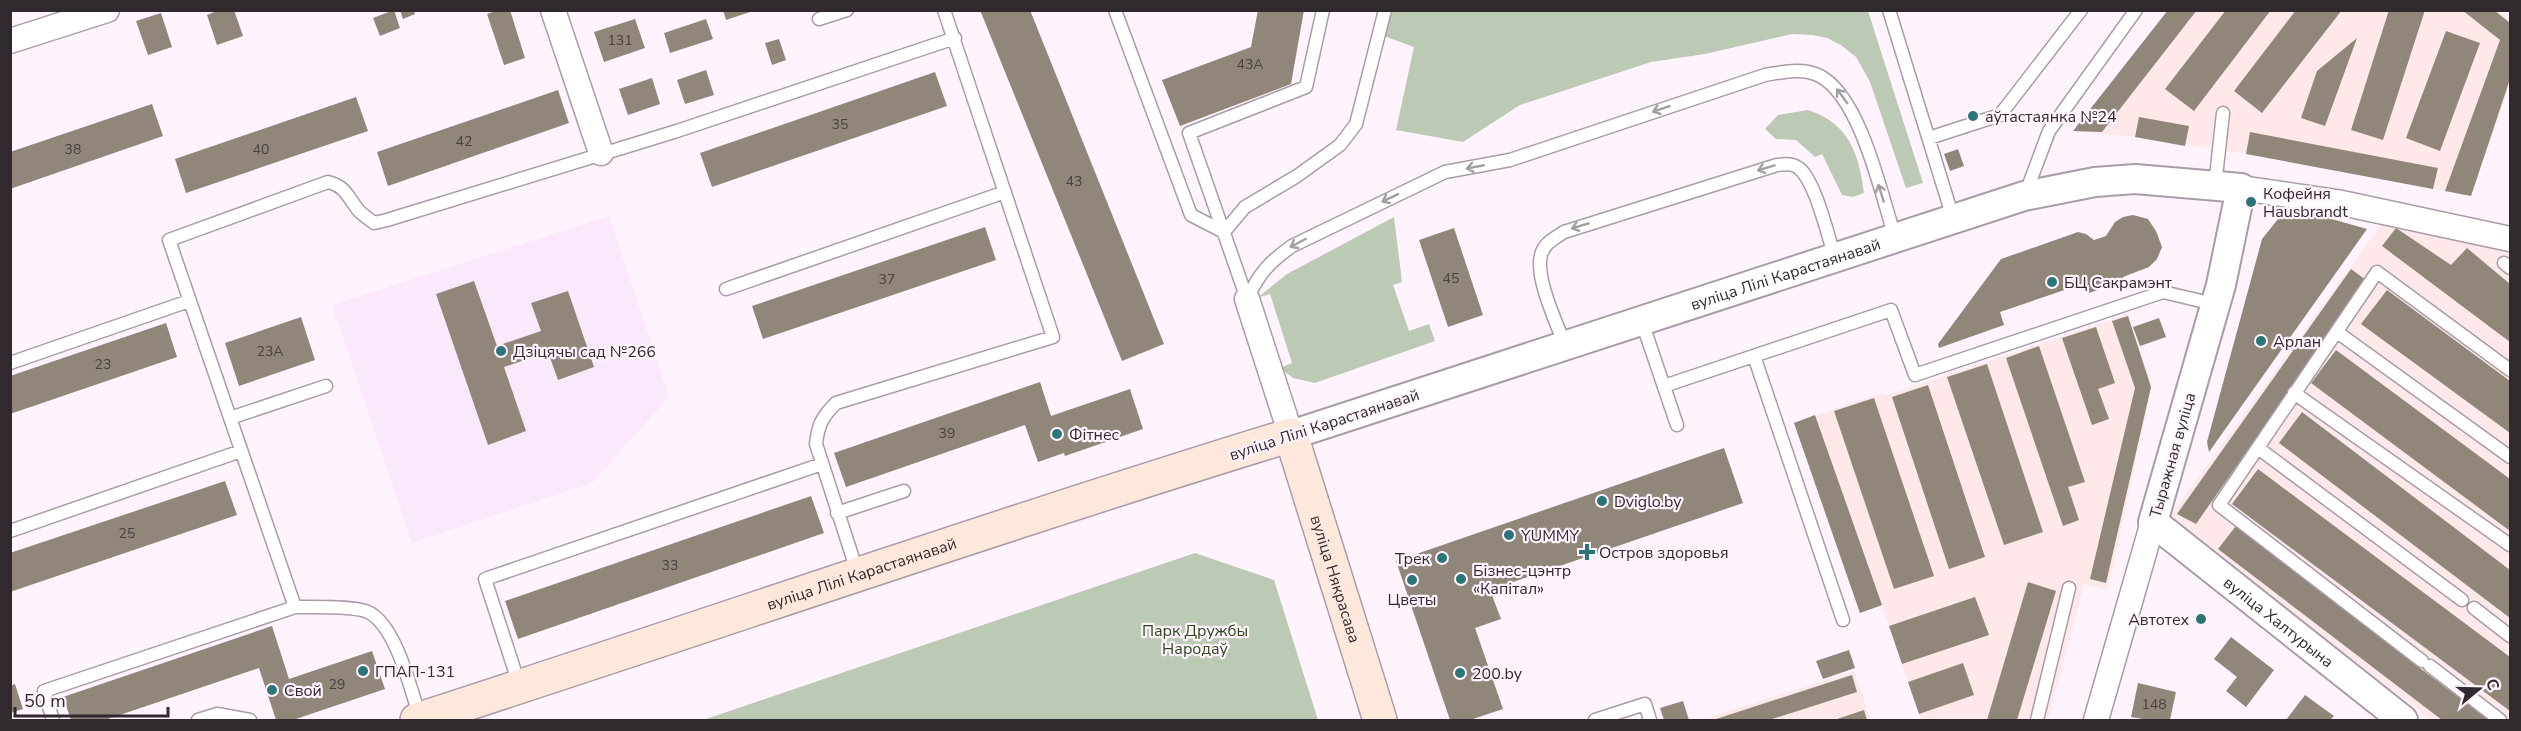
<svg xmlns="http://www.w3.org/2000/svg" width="2521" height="731" viewBox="0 0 2521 731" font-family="'Nunito Sans',sans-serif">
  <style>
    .industrial { fill: #fee8ea }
    .built { fill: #fce8fb }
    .green { fill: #bcc9b4 }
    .building { fill: #90877a }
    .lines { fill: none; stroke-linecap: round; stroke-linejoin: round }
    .service-casing { stroke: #a99ca8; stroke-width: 15 }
    .minor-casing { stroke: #a99ca8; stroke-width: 27 }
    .tertiary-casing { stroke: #a99ca8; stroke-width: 32 }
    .secondary-casing { stroke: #a99ca8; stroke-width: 36 }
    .service { stroke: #fff; stroke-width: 12 }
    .minor { stroke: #fff; stroke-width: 24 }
    .tertiary { stroke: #fff; stroke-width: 28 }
    .secondary { stroke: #fde8db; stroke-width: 33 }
    .oneway { stroke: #a29fa1 }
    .poi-dot { fill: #2b7578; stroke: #fff4fe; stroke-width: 2 }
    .labels { text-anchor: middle; stroke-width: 4.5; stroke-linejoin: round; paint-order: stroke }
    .number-label { font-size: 14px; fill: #484142 }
    .poi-label { font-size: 16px; fill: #302a2f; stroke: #fff4fe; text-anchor: start }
    .street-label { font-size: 16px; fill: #302a2f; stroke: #fff4fe }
    .park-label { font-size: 16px; fill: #2e471b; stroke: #fff4fe }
  </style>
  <rect width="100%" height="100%" fill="#fff4fe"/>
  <path class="industrial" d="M2498,10L2510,20V84L2471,196L2246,154L2135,137L2073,131L2168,11Z
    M2383,222L2464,238L2510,255V720H2431L2169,518Z
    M2128,314L2152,387L2108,590L2084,584L2048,720H1921L1882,606L1860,613L1794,423L1881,393L1887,395Z
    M1854,671L1871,720H1700Z"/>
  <path class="built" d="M609,216L669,397L592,483L412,543L332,305Z"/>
  <path class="green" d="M1387,10L1868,11L1923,183L1906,188L1870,82L1856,57L1841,45L1827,38L1812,35L1792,34L1705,54L1651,62L1520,105L1463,142L1396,130L1414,47L1381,35Z
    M1808,110C1849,123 1859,154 1864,193L1853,197L1842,195L1822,154L1815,157L1796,140L1776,139L1765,129L1778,115Z
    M1394,217L1402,282L1393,285L1409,331L1429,324L1435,341L1315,383L1293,378L1280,368L1292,363L1270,294L1257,298L1287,274Z
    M1195,553L1274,580L1318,720H703Z"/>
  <path class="building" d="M219,10H234L243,36L217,45L207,15Z
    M394,10L400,28L380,36L373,18Z
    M400,10H414L415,14L403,19Z
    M499,10H510L525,58L504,65L487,14Z
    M723,10H753V11L726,20Z
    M980,10H1030L1164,344L1122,361Z
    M1258,10H1304L1291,84L1180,126L1162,80L1251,47Z
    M2168,10H2197L2102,132L2073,131Z
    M2226,10H2271L2194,111L2165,89Z
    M2296,10H2342L2262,113L2234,91Z
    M2389,10H2425L2383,140L2351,130Z
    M2462,10H2494L2510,23V79L2471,196L2445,191L2500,40Z
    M161,13L172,47L148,55L136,21Z
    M635,19L645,48L604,62L594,32Z
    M706,19L713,39L670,53L664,33Z
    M2446,31L2480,43L2440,151L2406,138Z
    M2357,38L2325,126L2301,118L2317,71Z
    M779,39L786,60L772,65L765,43Z
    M706,70L714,95L685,104L677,80Z
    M935,72L947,106L712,187L700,153Z
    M652,78L660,104L628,115L619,89Z
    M558,90L569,123L388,186L377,152Z
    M356,97L368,131L186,193L175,159Z
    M152,104L163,136L10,189V152Z
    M2139,117L2189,126L2185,146L2135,137Z
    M2250,132L2438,168L2433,189L2246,154Z
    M1958,149L1964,166L1950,171L1944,154Z
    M2293,208L2367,229L2209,452L2207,442L2262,239L2278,219Z
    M2133,215L2148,219L2156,231L2162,247L2157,259L2149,267L2123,277L2124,281L2089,293L2085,283L2000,312L2004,325L1939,348L1938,344L2001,259L2078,232L2086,234L2094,240L2106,236L2115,222L2123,217Z
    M985,227L996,260L763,339L752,306Z
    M1454,228L1483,315L1448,327L1419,240Z
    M2396,228L2451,265L2467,248L2510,284V342L2382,246Z
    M2351,269L2366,280L2196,524L2177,514Z
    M474,281L497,346L541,331L531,303L568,291L594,367L558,380L548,352L504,367L526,431L488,445L436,294Z
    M2387,290L2510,381V433L2361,324Z
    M2128,316L2151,387L2106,583L2090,579L2135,388L2112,321Z
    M301,317L315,360L239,386L225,343Z
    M2159,318L2166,337L2140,346L2133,327Z
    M166,323L177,357L10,414V376Z
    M2096,327L2115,383L2098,389L2109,419L2092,425L2062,338Z
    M2039,346L2085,482L2068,487L2079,520L2063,526L2006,358Z
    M2336,350L2510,479V531L2311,383Z
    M1987,364L2043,532L2004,545L1947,377Z
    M1040,382L1051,416L1130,389L1143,429L1065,456L1064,453L1038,462L1025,425L846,487L834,453Z
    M1928,385L1985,557L1949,569L1892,397Z
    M1874,398L1934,576L1894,589L1834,411Z
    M2302,412L2510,570V618L2279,443Z
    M1815,415L1882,605L1860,613L1794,423Z
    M1724,448L1743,503L1490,590L1501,619L1475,628L1503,709L1470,720H1450L1396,561Z
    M2258,469L2510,657V711L2232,504Z
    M225,481L237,515L10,592V553Z
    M811,496L824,533L518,639L505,601Z
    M2236,526L2421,669L2489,720H2442L2218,549Z
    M2028,582L2056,591L2017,720H1987Z
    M1975,597L1989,635L1902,664L1889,626Z
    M272,626L289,679L372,651L385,689L293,720H276L259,668L105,720H71L63,697Z
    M2231,637L2274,670L2246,707L2226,691L2237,677L2214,659Z
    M1849,650L1855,668L1823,679L1816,661Z
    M1963,663L1974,695L1919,714L1908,682Z
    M1852,675L1857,692L1769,720H1713Z
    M2138,683L2176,692L2170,720H2149L2131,717Z
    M15,684L23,709L10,713V686Z
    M2305,695L2334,716L2330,720H2286Z
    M1683,701L1689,720H1664L1660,708Z
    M1864,710L1867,720H1834Z"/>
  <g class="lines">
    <defs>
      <path id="service" d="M1115,10L1191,215L1224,232L1245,207L1297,176L1340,145L1356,124L1385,10
        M1889,10L1953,218
        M819,19L847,10
        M1929,138L2000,115L2081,10
        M2215,186L2223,113
        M2025,195L2049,131L2136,10
        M2504,263L2510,268
        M726,289L1005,192
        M1247,299C1259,274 1268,263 1292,246L1445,172L1510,160L1765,75C1783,72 1803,67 1820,76C1861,98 1881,194 1895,237
        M1247,299L1189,133L1306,87L1323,10
        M1642,322L1677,425
        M2337,332L2510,457
        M1565,346C1557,323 1535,279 1541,255C1544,243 1555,238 1564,232L1777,165C1786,164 1793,163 1800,169C1816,184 1828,236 1835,258
        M1754,356L1843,620
        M10,363L189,301
        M1664,386L1891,310L1915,375L2163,292L2214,304
        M2294,393L2510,545
        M230,418L326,386
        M2258,448L2462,600
        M837,513L904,491
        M10,531L241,451
        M858,574L816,444C818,425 822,417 836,403L1053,337L944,10
        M295,607C311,607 357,606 368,612C396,625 411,690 420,718
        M2474,608L2510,636
        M2422,661L2219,505L2377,272L2510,370
        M2430,666L2500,720
        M519,684L485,579L822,464
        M53,720L44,691L295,607L169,240L328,182C346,186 348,198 359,211C363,215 369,219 374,223L387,220L677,131L955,38
        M198,720L217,714L250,720
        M1595,720L1645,704L1650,720
        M2037,720L2069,588"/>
      <path id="minor" d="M553,10L601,153
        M10,41L107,10
        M2241,188L2337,202L2510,239
        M1247,299L1291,435
        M2096,720L2153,522"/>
      <g id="tertiary">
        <path id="s1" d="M1291,435L2024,196L2095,182L2135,179L2241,188L2221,285L2153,522L2403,720"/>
      </g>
      <g id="secondary">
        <path id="s2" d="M417,720C708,626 998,525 1291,435L1380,720"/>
      </g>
    </defs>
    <use href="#service" class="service-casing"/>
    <use href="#minor" class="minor-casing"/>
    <use href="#tertiary" class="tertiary-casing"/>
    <use href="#secondary" class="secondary-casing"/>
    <use href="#service" class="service"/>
    <use href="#minor" class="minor"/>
    <use href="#tertiary" class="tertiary"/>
    <use href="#secondary" class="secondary"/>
  </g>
  <defs><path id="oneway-shaft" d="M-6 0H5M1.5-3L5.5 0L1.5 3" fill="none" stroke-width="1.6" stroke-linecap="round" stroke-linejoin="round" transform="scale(1.5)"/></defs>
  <g class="oneway">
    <use href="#oneway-shaft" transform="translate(1842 96) rotate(-126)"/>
    <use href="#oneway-shaft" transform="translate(1661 109) rotate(161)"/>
    <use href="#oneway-shaft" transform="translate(1475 167) rotate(169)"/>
    <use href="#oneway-shaft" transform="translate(1766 168) rotate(163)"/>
    <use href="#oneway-shaft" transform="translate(1881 193) rotate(-108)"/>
    <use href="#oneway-shaft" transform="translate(1390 198) rotate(155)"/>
    <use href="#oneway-shaft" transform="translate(1580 226) rotate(163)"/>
    <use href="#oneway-shaft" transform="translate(1298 243) rotate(152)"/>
  </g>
  <g class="poi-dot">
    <circle cx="1973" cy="116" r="6"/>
    <circle cx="2251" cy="202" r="6"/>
    <circle cx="2052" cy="282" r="6"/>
    <circle cx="2261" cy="341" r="6"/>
    <circle cx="501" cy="351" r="6"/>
    <circle cx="1057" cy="434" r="6"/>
    <circle cx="1602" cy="501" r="6"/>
    <circle cx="1509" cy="535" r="6"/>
    <path d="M1584 543h6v6h6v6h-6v6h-6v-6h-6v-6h6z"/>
    <circle cx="1442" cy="558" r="6"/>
    <circle cx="1461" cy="579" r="6"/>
    <circle cx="1412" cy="580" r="6"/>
    <circle cx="2201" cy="619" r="6"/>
    <circle cx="363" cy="671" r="6"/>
    <circle cx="1460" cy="673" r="6"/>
    <circle cx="272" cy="690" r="6"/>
  </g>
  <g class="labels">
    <g class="number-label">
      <text x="620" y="45">131</text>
      <text x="1250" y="69">43А</text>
      <text x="840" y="129">35</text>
      <text x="464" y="146">42</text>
      <text x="73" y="154">38</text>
      <text x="261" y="154">40</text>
      <text x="1074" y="186">43</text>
      <text x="1451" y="283">45</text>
      <text x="887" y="284">37</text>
      <text x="270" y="356">23А</text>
      <text x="103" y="369">23</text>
      <text x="947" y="438">39</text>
      <text x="127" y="538">25</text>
      <text x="670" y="570">33</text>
      <text x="337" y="689">29</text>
      <text x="2154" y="709">148</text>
    </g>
    <g class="poi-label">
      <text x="1985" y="122">аўтастаянка №24</text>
      <text x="2263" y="199">Кофейня<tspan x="2263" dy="18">Hausbrandt</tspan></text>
      <text x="2064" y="288">БЦ Сакрамэнт</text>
      <text x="2273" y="347">Арлан</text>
      <text x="513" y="357">Дзіцячы сад №266</text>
      <text x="1069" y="440">Фітнес</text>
      <text x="1614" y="507">Dviglo.by</text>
      <text x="1521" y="541">YUMMY</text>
      <text x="1599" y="558">Остров здоровья</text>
      <text x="1430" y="564" text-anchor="end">Трек</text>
      <text x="1473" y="576">Бізнес-цэнтр<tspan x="1473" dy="18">«Капітал»</tspan></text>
      <text x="1412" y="605" text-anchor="middle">Цветы</text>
      <text x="2189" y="625" text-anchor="end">Автотех</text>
      <text x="375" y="677">ГПАП-131</text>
      <text x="1472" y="679">200.by</text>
      <text x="284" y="696">Свой</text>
    </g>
    <g class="street-label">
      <text dy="6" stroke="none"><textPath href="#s1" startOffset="520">вуліца Лілі Карастаянавай</textPath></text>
      <text transform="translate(1324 424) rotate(-18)" y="6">вуліца Лілі Карастаянавай</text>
      <text transform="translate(2172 455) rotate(-74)" y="6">Тыражная вуліца</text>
      <text dy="6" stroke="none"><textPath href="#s2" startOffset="468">вуліца Лілі Карастаянавай</textPath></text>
      <text dy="6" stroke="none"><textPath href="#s2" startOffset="1070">вуліца Някрасава</textPath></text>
      <text dy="6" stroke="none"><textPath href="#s1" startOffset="1496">вуліца Халтурына</textPath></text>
    </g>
    <g class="park-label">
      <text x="1195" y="636">Парк Дружбы<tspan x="1195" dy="18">Народаў</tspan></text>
    </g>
  </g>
  <rect width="2521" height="731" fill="none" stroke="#302a2f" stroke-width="24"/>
  <g transform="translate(2479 689) rotate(71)" stroke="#fff4fe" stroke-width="4.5" paint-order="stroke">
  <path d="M0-4.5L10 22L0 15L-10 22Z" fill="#302a2f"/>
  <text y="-9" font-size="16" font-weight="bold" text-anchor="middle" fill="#302a2f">С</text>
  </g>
  <path d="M15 707v9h153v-9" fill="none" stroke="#302a2f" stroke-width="3"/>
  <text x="24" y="707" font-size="18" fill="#302a2f" stroke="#fff4fe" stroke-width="4.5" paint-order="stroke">50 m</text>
</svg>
